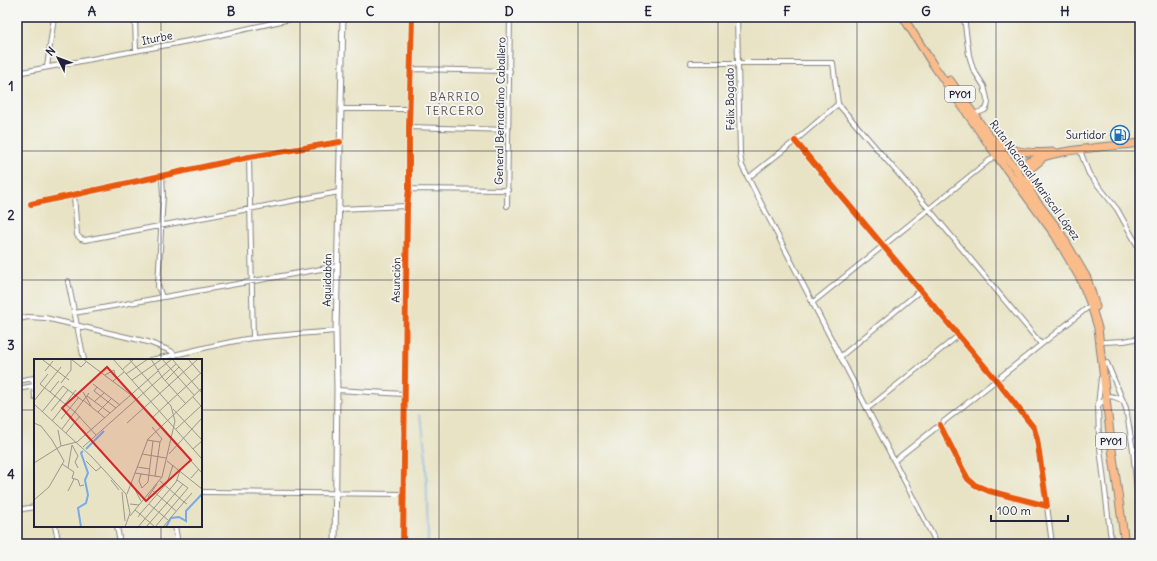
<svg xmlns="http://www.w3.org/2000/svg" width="1157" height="561" viewBox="0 0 1157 561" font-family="Delius,sans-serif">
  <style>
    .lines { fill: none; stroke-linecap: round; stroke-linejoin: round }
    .stream { stroke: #77abe4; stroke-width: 1.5 }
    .minor-casing { stroke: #858280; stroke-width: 6 }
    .tertiary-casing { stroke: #858280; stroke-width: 7 }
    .trunk-casing { stroke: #858280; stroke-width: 9 }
    .minor { stroke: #fff; stroke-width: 4 }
    .tertiary { stroke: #fff; stroke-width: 5 }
    .trunk { stroke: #f9bc8a; stroke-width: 7 }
    .cycleway-casing { stroke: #f6f6f2; stroke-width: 8 }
    .cycleway { stroke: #e8590c; stroke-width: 6 }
    .grid { fill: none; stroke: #22223b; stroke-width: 1; stroke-opacity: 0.55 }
    .labels { text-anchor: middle; stroke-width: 3.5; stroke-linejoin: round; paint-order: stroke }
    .shield { fill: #f6f6f2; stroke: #626272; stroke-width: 1 }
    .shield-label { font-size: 10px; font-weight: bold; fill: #22223b }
    .street-label { font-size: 11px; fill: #22223b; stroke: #f6f6f2 }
    .poi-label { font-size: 11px; fill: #22223b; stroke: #f6f6f2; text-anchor: end }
    .neighbourhood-label { font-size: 12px; letter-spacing: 1px; fill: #625658; stroke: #f6f6f2 }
    .inset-river { fill: none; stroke: #77abe4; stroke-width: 2 }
    .inset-road { fill: none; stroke: #99968d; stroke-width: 1 }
    .view { fill: #d62828; fill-opacity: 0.15; stroke: #d62828; stroke-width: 2 }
    .inset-edge { fill: none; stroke: #22223b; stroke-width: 2 }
    .neatline { fill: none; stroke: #22223b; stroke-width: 1.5 }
    .grid-label { font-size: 13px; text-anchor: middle; font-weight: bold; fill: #22223b }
  </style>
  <rect width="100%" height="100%" fill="#f6f6f2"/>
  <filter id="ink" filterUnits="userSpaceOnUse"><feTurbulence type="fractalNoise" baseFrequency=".025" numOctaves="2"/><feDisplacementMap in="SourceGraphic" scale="8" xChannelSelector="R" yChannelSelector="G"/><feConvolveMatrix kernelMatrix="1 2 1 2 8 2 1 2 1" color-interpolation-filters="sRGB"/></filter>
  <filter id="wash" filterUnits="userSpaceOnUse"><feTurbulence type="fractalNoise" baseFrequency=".012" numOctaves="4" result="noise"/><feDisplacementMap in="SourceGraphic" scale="16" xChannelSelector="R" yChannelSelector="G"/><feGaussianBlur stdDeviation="0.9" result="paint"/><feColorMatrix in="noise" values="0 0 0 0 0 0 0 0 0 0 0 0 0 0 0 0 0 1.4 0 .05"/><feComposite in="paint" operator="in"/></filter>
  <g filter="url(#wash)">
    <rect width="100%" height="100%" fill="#e8e3c4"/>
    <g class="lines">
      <path class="stream" d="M419,415L422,424L426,458L428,544"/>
    </g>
  </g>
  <g filter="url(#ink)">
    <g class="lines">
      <defs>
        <path id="minor" d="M135,17L136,51
          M737,17L740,154L742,166L937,544
          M964,17L969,55L973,69L984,86L988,103L987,107L985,110L974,114
          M691,63H833L838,104L795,141L748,178
          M47,67L54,17
          M411,69L510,71
          M17,73L215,36L299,17
          M838,104L929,209L1041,344
          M341,109H410
          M409,127L508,130
          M795,141L996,380L1034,428L1037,439L1047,506L989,491L975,485L968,479L963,470L940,425
          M1080,150L1085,164L1089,174L1117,209L1140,250
          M249,157L253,338
          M162,176L163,195L158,286L162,297
          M409,189L508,190
          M74,195L77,235L81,239L85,240L339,192
          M31,204L249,157L340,142
          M507,206L510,17
          M339,209L407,206
          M68,281L84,360
          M812,303L996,155
          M74,313L338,266
          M19,319L28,317L45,318L148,342L171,351L173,353L174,356
          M1104,342L1124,341L1140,338
          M840,357L921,290
          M150,360C184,354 218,343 253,338C280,335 309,333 336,331
          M1107,363L1126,408L1133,450L1140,521
          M33,378L35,397
          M1101,378L1098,405L1099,440L1110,532L1112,544
          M17,381L34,378
          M17,389L34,386
          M337,390L404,394
          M1099,405C1109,394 1110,394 1123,401
          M867,409L959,335
          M1133,450L1140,449
          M894,461L1091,305
          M201,492L403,494
          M1047,506L1052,544
          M17,510L35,507
          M55,526L59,544
          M117,526L120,544
          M175,526L178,544
          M403,544L407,206L409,189V127L412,17"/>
        <path id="tertiary" d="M335,544L337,390L336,331L343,17"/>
        <path id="trunk" d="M903,17L932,63L996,155L1055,235L1081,280L1091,305L1098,328L1111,442L1125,544
          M950,80L989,136L1015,168L1035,199L1060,232L1087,278L1096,307
          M994,139C1017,154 1025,153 1052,152
          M1015,168C1053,148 1098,148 1140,143
          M1031,188L1028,177L1030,169L1041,160"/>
      </defs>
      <use href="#minor" class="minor-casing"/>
      <use href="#tertiary" class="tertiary-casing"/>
      <use href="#trunk" class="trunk-casing"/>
      <use href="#minor" class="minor"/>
      <use href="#tertiary" class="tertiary"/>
      <use href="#trunk" class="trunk"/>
      <defs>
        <path id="cycleway" d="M795,141L996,380L1034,428L1037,439L1047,506L989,491L975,485L968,479L963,470L940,425
          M31,204L249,157L340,142
          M403,544L407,206L409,189V127L412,17"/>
      </defs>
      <use href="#cycleway" class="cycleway-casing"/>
      <use href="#cycleway" class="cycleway"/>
    </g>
  </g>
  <path class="grid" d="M161,17V360M300,17V544M439,17V544M578,17V544M718,17V544M857,17V544M996,17V544M17,151H1140M17,280H1140M17,410H35M201,410H1140M161,526V544"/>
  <defs>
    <symbol id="fuel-ring" viewBox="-11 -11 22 22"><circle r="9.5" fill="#f6f6f2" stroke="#1f6fb2" stroke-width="1.5"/><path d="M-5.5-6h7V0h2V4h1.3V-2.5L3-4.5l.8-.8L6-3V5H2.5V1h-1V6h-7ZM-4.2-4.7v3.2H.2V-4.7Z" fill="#1f6fb2"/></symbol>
  </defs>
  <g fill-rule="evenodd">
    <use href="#fuel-ring" x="1109" y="124" width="22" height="22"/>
  </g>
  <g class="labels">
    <g class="shield">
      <rect x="945" y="86" width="30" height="16" rx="3"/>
      <rect x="1096" y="433" width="30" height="16" rx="3"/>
    </g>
    <g class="shield-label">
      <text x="960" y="98">PY01</text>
      <text x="1111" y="445">PY01</text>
    </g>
    <g class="street-label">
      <text transform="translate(157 38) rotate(-11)" y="4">Iturbe</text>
      <text transform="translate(730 99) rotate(-91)" y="4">Félix Bogado</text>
      <text transform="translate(500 111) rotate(-89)" y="4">General Bernardino Caballero</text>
      <text transform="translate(1035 180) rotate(54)" y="4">Ruta Nacional Mariscal López</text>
      <text transform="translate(327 280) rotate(-89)" y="4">Aquidabán</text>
      <text transform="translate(396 280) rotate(-89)" y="4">Asunción</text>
    </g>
    <g class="poi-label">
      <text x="1106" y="139">Surtidor</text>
    </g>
    <g class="neighbourhood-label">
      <text x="455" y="101">BARRIO<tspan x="455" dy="14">TERCERO</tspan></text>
    </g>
  </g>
  <g transform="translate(34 359)">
    <rect width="168" height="168" fill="#e8e3c4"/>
    <path class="inset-river" d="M52,90L70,72M47,168L44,149L52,144L54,136L51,121L54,114L47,94L49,92M132,168L137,159L145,158L152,162V152L168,135"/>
    <path class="inset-road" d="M37,0L47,8L52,3M49,0L97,36L168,114M79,0L168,100M95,0L137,47L141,62L128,118L105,146L96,145M117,0L128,18L152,45M128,0L160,36M138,0L168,34M154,0L168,16M9,1L35,21M88,11L100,0M124,11L138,0M11,12L19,2M14,15L6,25L41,53L62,76M92,15L114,0M71,16L80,11L82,19M98,21L128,0M79,22L90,13M131,22L145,8M27,24L37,11V0M59,25L86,46M63,28L60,32L82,49M16,33L25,22M49,33L57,47M53,37L76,54M159,38L167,47M49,41L71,59M0,42L27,8M61,42L70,34M134,44L168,13M0,45L58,98L92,135L96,154L91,168M139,50L168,81M17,52L34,31M8,53L29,27L49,42M64,53L78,39M118,59L134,44M27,60L45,38M18,62L42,31M0,64L7,67L18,81L30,102L15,128L0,141M93,64L164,0M28,70L55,34M142,70L168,46M24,71L27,87M32,74L46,57M113,81L126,83L128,80L118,68M38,86L44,97L41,103L44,109M49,88L142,5M159,90L168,82M108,95L132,99M135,95L168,59M52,102L62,112L67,108M133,102L168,130M0,104L27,87L43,83L124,12M28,105L40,113L38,119L44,121L46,127L50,126M103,108L116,110M34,109L38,86M101,114L127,118M107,115L105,122L108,129L114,123L119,82M121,117L126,83M157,119L165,110M77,121L85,131M126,122L150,143L129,168M97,123L107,142M34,132L40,120M88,133L91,162M93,135L114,80L168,29M114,138L123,125M115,145L134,161M153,145L150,143L158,134M101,151L106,155L133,124L139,106M142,152L133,144L149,125M96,157L105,146M104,158L106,155L121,168M104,168L142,123L146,112M112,168L133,144L119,132M121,168L154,129L143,121"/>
    <path class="view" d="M73,8L157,101L112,142L28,49Z"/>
    <rect width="168" height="168" class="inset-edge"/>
  </g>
  <rect width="1157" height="561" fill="none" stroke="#f6f6f2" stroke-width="44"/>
  <g transform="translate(58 58) rotate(312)" stroke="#f6f6f2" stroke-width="3" paint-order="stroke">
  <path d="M0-3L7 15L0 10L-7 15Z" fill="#22223b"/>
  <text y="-6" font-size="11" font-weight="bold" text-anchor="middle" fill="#22223b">N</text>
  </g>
  <path d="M991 515v6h77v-6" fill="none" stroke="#22223b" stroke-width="2"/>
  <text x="997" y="515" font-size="12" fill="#22223b" stroke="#f6f6f2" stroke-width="3" paint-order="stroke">100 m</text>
  <rect x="22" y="22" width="1113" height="517" class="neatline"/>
  <g class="grid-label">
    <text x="92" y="16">A</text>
    <text x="231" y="16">B</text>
    <text x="370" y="16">C</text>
    <text x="509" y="16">D</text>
    <text x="648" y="16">E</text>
    <text x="787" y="16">F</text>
    <text x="926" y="16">G</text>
    <text x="1065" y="16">H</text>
    <text x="11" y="91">1</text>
    <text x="11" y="220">2</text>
    <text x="11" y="350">3</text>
    <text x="11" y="479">4</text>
  </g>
</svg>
